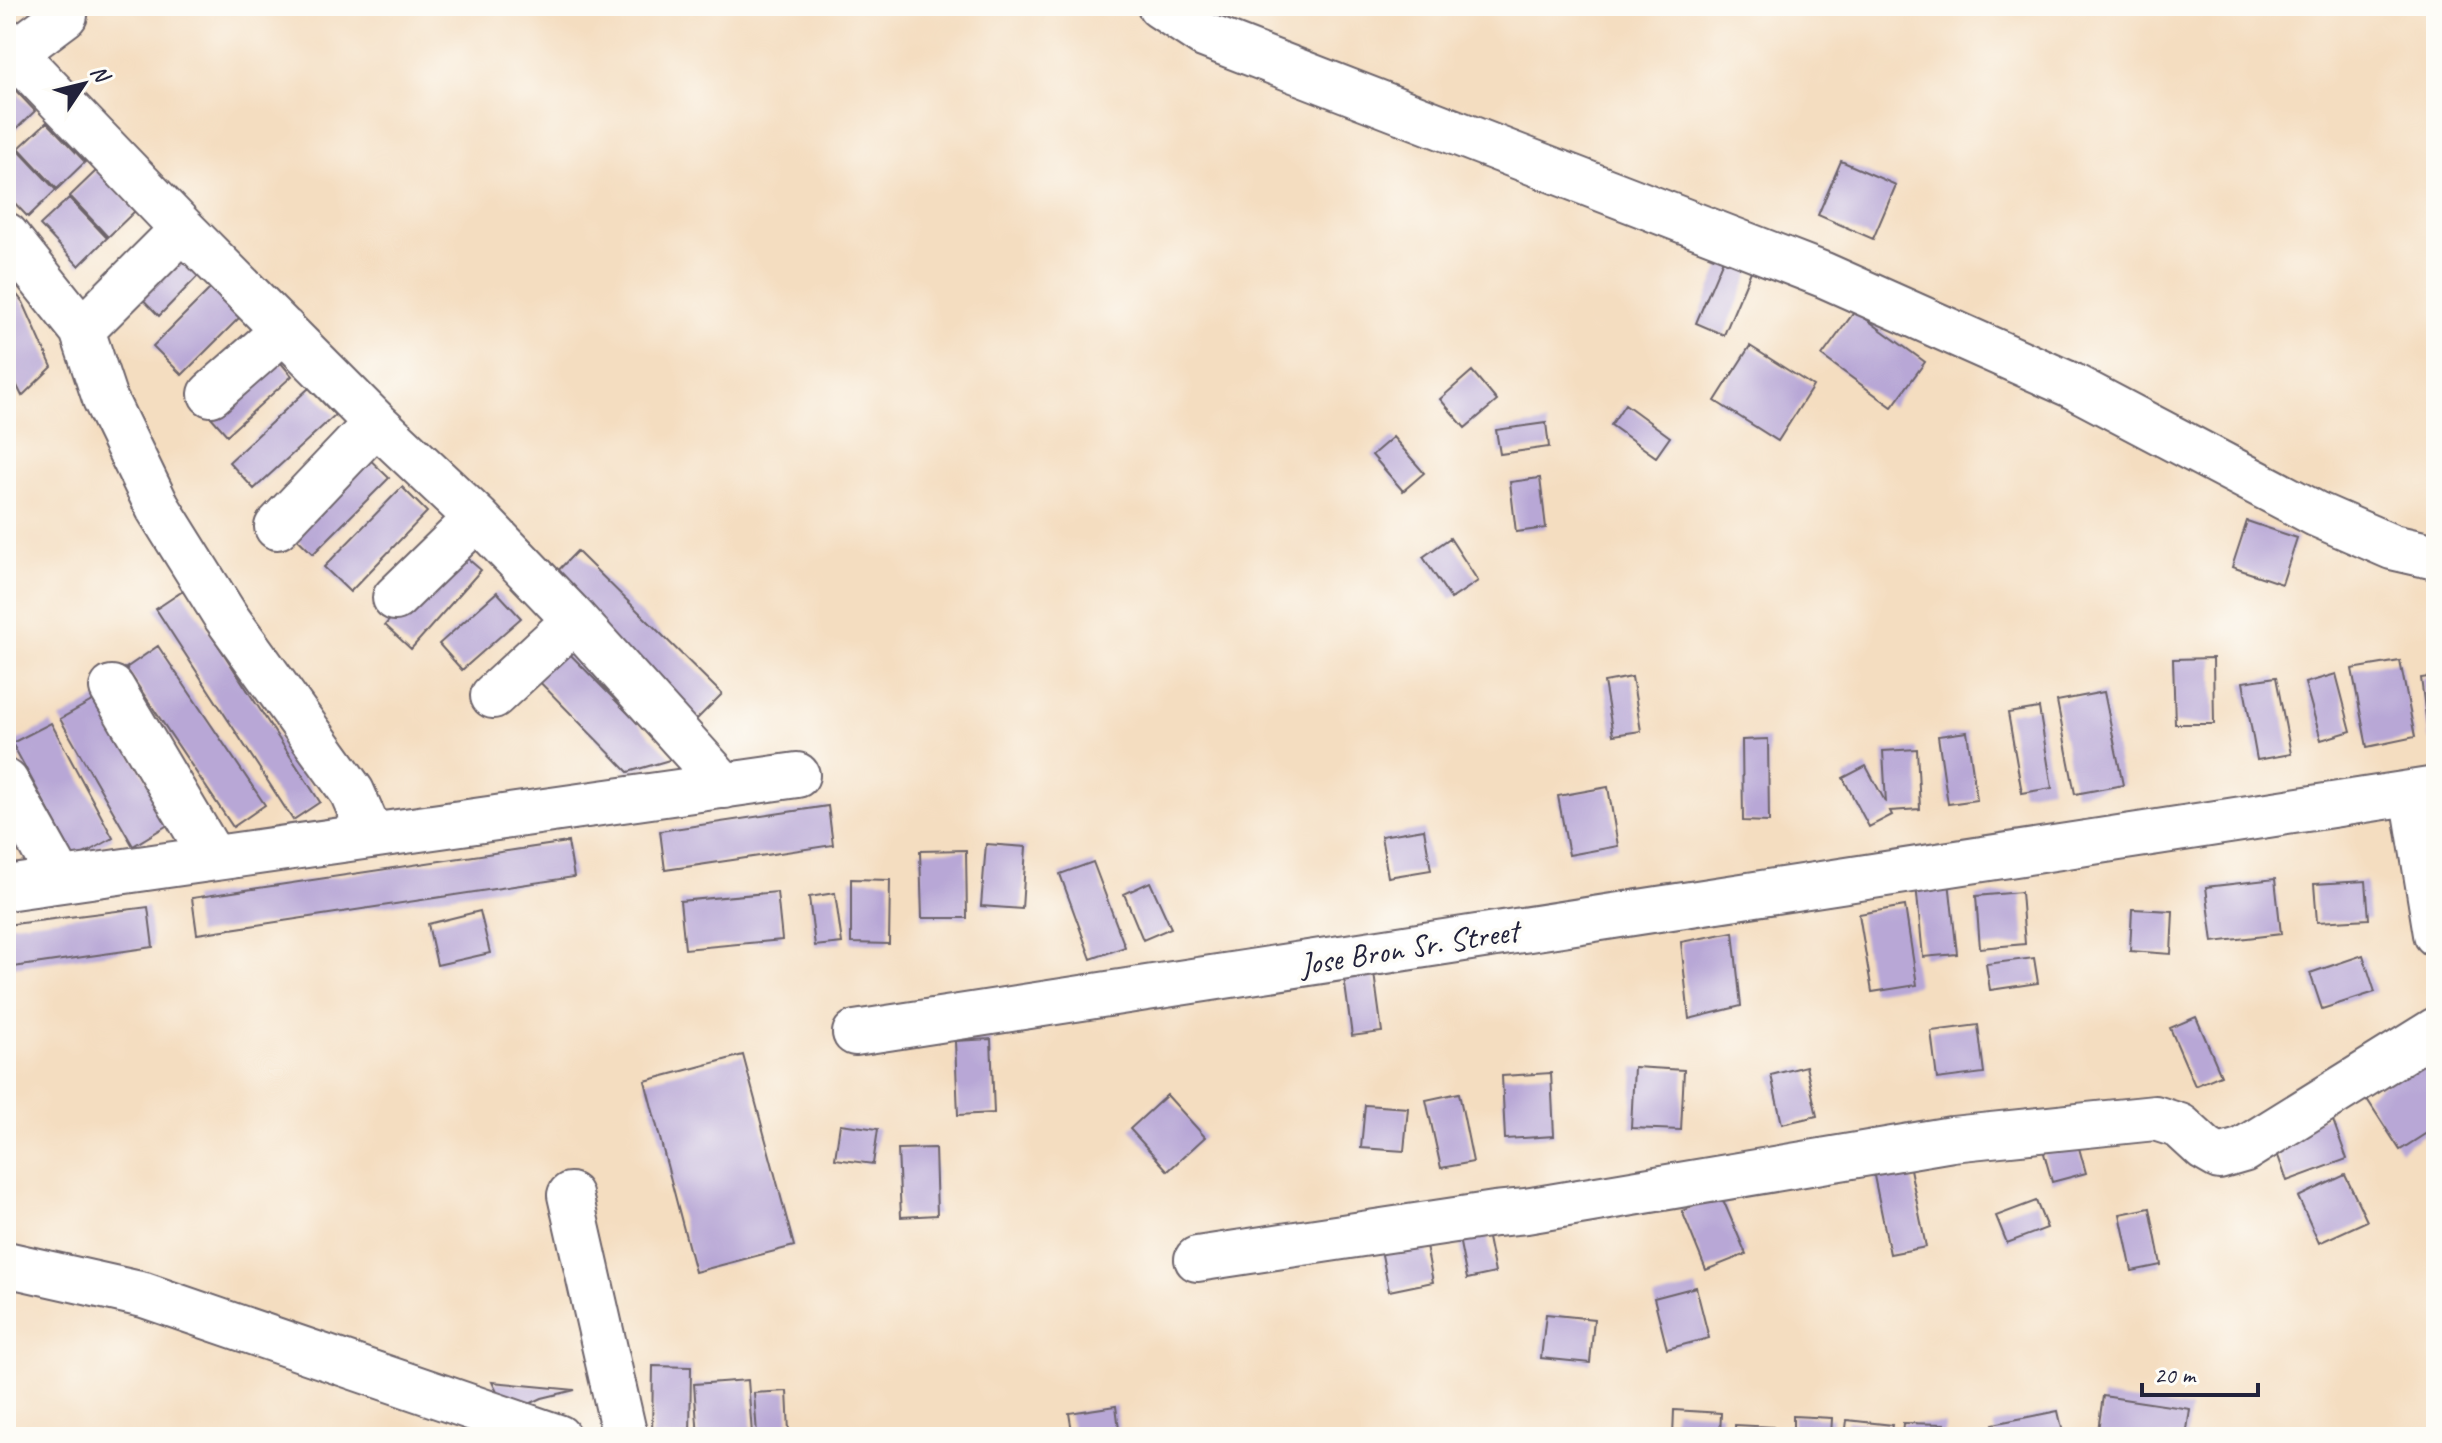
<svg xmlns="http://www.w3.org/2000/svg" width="2442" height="1443" viewBox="0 0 2442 1443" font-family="Caveat,sans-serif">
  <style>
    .building { fill: #b8a7d6 }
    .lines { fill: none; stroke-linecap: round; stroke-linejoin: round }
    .minor-casing { stroke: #6c636a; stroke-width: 48 }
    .minor { stroke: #fff; stroke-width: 44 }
    .labels { text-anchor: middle; stroke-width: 8; stroke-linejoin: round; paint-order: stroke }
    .street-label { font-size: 32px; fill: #22223b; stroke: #fdfcf7 }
  </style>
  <rect width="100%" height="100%" fill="#fdfcf7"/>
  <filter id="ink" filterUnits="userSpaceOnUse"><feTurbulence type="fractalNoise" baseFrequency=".0125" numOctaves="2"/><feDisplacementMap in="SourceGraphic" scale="16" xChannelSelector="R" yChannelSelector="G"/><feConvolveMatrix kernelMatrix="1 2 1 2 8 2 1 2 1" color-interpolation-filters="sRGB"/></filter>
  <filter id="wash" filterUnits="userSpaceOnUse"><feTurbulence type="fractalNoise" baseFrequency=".006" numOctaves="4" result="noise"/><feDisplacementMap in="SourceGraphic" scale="32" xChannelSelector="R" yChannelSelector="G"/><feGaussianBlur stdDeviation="1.8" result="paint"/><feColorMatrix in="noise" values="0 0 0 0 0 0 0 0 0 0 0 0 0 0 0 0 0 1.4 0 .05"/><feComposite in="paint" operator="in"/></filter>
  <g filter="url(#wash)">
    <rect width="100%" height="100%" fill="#f4ddc0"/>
    <g id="blocks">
      <path class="building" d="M6,80L35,111L8,137L6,135Z
        M47,122L85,162L57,189L19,148Z
        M17,149L56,190L28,217L6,194V160Z
        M1841,161L1896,185L1873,239L1818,215Z
        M97,170L136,210L108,237L70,196Z
        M69,198L107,238L79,266L40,225Z
        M172,248L199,275L159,316L132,288Z
        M1724,257L1752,269L1724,335L1696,323Z
        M6,282L23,302L52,367L22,396L6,363Z
        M211,288L240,317L182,375L153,346Z
        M1855,311L1925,362L1892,407L1822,356Z
        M1750,346L1813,386L1778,441L1715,401Z
        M269,349L292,376L227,435L203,408Z
        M1472,371L1497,401L1465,428L1440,399Z
        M309,388L335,415L254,489L229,462Z
        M1625,404L1670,437L1656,457L1611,425Z
        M1546,423L1549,447L1500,454L1496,430Z
        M1393,437L1424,473L1403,491L1372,455Z
        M360,450L389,478L313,554L284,526Z
        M1540,478L1546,528L1516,532L1510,482Z
        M402,487L427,512L350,592L324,567Z
        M2247,521L2297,538L2282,584L2232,567Z
        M1450,538L1478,581L1451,599L1423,557Z
        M454,547L481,570L411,649L385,625Z
        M577,551L722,694L692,724L548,581Z
        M183,591L320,802L293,820L156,609Z
        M497,592L521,618L462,670L439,644Z
        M556,640L673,759L628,772L527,669Z
        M158,646L265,805L233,827L126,668Z
        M2213,658L2214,724H2175L2173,659Z
        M2400,661L2415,737L2367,747L2352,669Z
        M2336,674L2351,731L2321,740L2305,683Z
        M2436,676V739L2429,740L2421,678Z
        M1632,677L1641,731L1613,735L1604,682Z
        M2276,677L2291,754L2257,760L2243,682Z
        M2104,692L2123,785L2075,794L2057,701Z
        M99,697L171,823L133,846L60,719Z
        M2039,708L2052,788L2022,793L2008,713Z
        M51,723L113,838L75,859L12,743Z
        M1967,732L1977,800L1948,804L1938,736Z
        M1768,739L1769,822L1743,821L1742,740Z
        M1917,749L1920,809L1890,811L1892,815L1869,827L1843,778L1866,766L1886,803L1883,751Z
        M1608,787L1618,846L1569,855L1558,796Z
        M828,806L833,845L665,870L660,831Z
        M6,824L18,843L6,850Z
        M1424,829L1431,870L1388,877L1381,836Z
        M568,842L574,877L197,934L192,898Z
        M986,844L1026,847L1022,909L981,906Z
        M966,850L967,918H922L920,851Z
        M1093,862L1125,947L1091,959L1060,874Z
        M851,879L890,880L889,944L851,943Z
        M2275,879L2281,934L2213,942L2206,887Z
        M1949,881L1957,954L1923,957L1916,884Z
        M2366,881L2369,919L2317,922L2314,884Z
        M1150,882L1171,928L1143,940L1124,894Z
        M777,892L782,940L685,949L680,901Z
        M2021,892L2025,944L1980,948L1976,896Z
        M835,893L842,943L815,946L809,897Z
        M1905,906L1917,985L1872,992L1859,914Z
        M148,907L153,947L6,968V925Z
        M2132,909L2173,911L2171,954L2130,951Z
        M480,911L490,953L437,965L428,924Z
        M1733,932L1741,1006L1689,1019L1681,942Z
        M2363,955L2375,992L2322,1009L2310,973Z
        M2034,958L2038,983L1990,990L1986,964Z
        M1373,966L1382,1032L1352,1036L1343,970Z
        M2196,1017L2221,1075L2195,1086L2170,1028Z
        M1978,1025L1984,1073L1937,1079L1931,1031Z
        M991,1039L994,1113L958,1115L955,1041Z
        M743,1055L794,1246L695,1272L645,1081Z
        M2423,1058L2436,1077V1127L2400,1150L2365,1096Z
        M1806,1066L1817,1116L1782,1124L1771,1075Z
        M1634,1067L1684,1070L1681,1130L1631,1128Z
        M1551,1073L1554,1136L1505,1139L1502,1076Z
        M1459,1093L1473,1162L1441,1168L1426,1100Z
        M1167,1095L1205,1137L1168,1171L1130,1129Z
        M1365,1105L1408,1108L1404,1151L1361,1148Z
        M2331,1115L2347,1159L2287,1181L2271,1136Z
        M840,1124L878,1129L873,1164L835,1159Z
        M2074,1130L2086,1173L2052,1182L2040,1139Z
        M935,1148L937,1215L901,1217L898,1149Z
        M1909,1164L1926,1247L1890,1254L1873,1171Z
        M2345,1175L2367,1221L2319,1243L2298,1197Z
        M1721,1195L1746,1254L1706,1270L1682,1211Z
        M2036,1201L2047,1228L2007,1243L1996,1216Z
        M2150,1208L2161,1265L2132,1271L2120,1214Z
        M1485,1223L1495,1273L1467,1279L1457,1228Z
        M1423,1230L1433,1282L1389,1291L1379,1239Z
        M1696,1287L1709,1338L1667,1349L1654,1298Z
        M1546,1314L1594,1319L1590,1363L1541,1358Z
        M653,1366L691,1367L690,1437H652Z
        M748,1380L752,1434L698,1437L694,1384Z
        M492,1382L575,1390L542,1398L508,1414Z
        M787,1391L789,1432L757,1434L754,1393Z
        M2103,1396L2190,1409L2186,1437H2097Z
        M1116,1406L1120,1437H1073L1069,1413Z
        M1674,1410L1721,1413L1720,1437H1673Z
        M2058,1411L2064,1437H1996L1993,1424Z
        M1793,1416L1832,1418L1831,1437H1793Z
        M1847,1420L1892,1425L1890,1437H1845Z
        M1903,1423L1945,1424V1437H1902Z
        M1735,1425L1773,1427V1437H1735Z"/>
    </g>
  </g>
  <g filter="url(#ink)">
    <use href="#blocks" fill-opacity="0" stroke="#6c636a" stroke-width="2"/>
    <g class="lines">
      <defs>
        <path id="minor" d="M1160,6L1204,35L1824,275L2071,385L2316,514L2392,547L2436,557
          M14,53L183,229L376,423L477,518L575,620L725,786
          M6,59L65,15
          M6,235L82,330L105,399L158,508L226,617L352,792L371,836
          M82,330L183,229
          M211,394L284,330
          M277,527L376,423
          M395,598L477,518
          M112,688L213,858
          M493,696L575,620
          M6,782L61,880
          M2413,793L2436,934
          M6,888L797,775
          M855,1033L2436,789
          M570,1195L625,1437
          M1197,1259L1495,1214L1526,1211L1952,1139L2155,1118L2180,1126L2205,1149L2219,1157L2243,1150L2436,1030
          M6,1264L144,1295L558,1437"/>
      </defs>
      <use href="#minor" class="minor-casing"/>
      <use href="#minor" class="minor"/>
    </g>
  </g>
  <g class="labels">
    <g class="street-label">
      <text transform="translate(1409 947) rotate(-9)" y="11">Jose Bron Sr. Street</text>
    </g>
  </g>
  <rect width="2442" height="1443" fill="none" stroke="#fdfcf7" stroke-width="32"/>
  <g transform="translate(84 84) rotate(55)" stroke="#fdfcf7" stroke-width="6" paint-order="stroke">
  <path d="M0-6L14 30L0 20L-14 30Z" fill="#22223b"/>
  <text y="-12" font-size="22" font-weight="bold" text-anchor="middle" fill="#22223b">N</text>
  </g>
  <path d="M2142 1383v12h116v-12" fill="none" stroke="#22223b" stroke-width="4"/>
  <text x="2154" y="1383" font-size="24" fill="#22223b" stroke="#fdfcf7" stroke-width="6" paint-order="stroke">20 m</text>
</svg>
